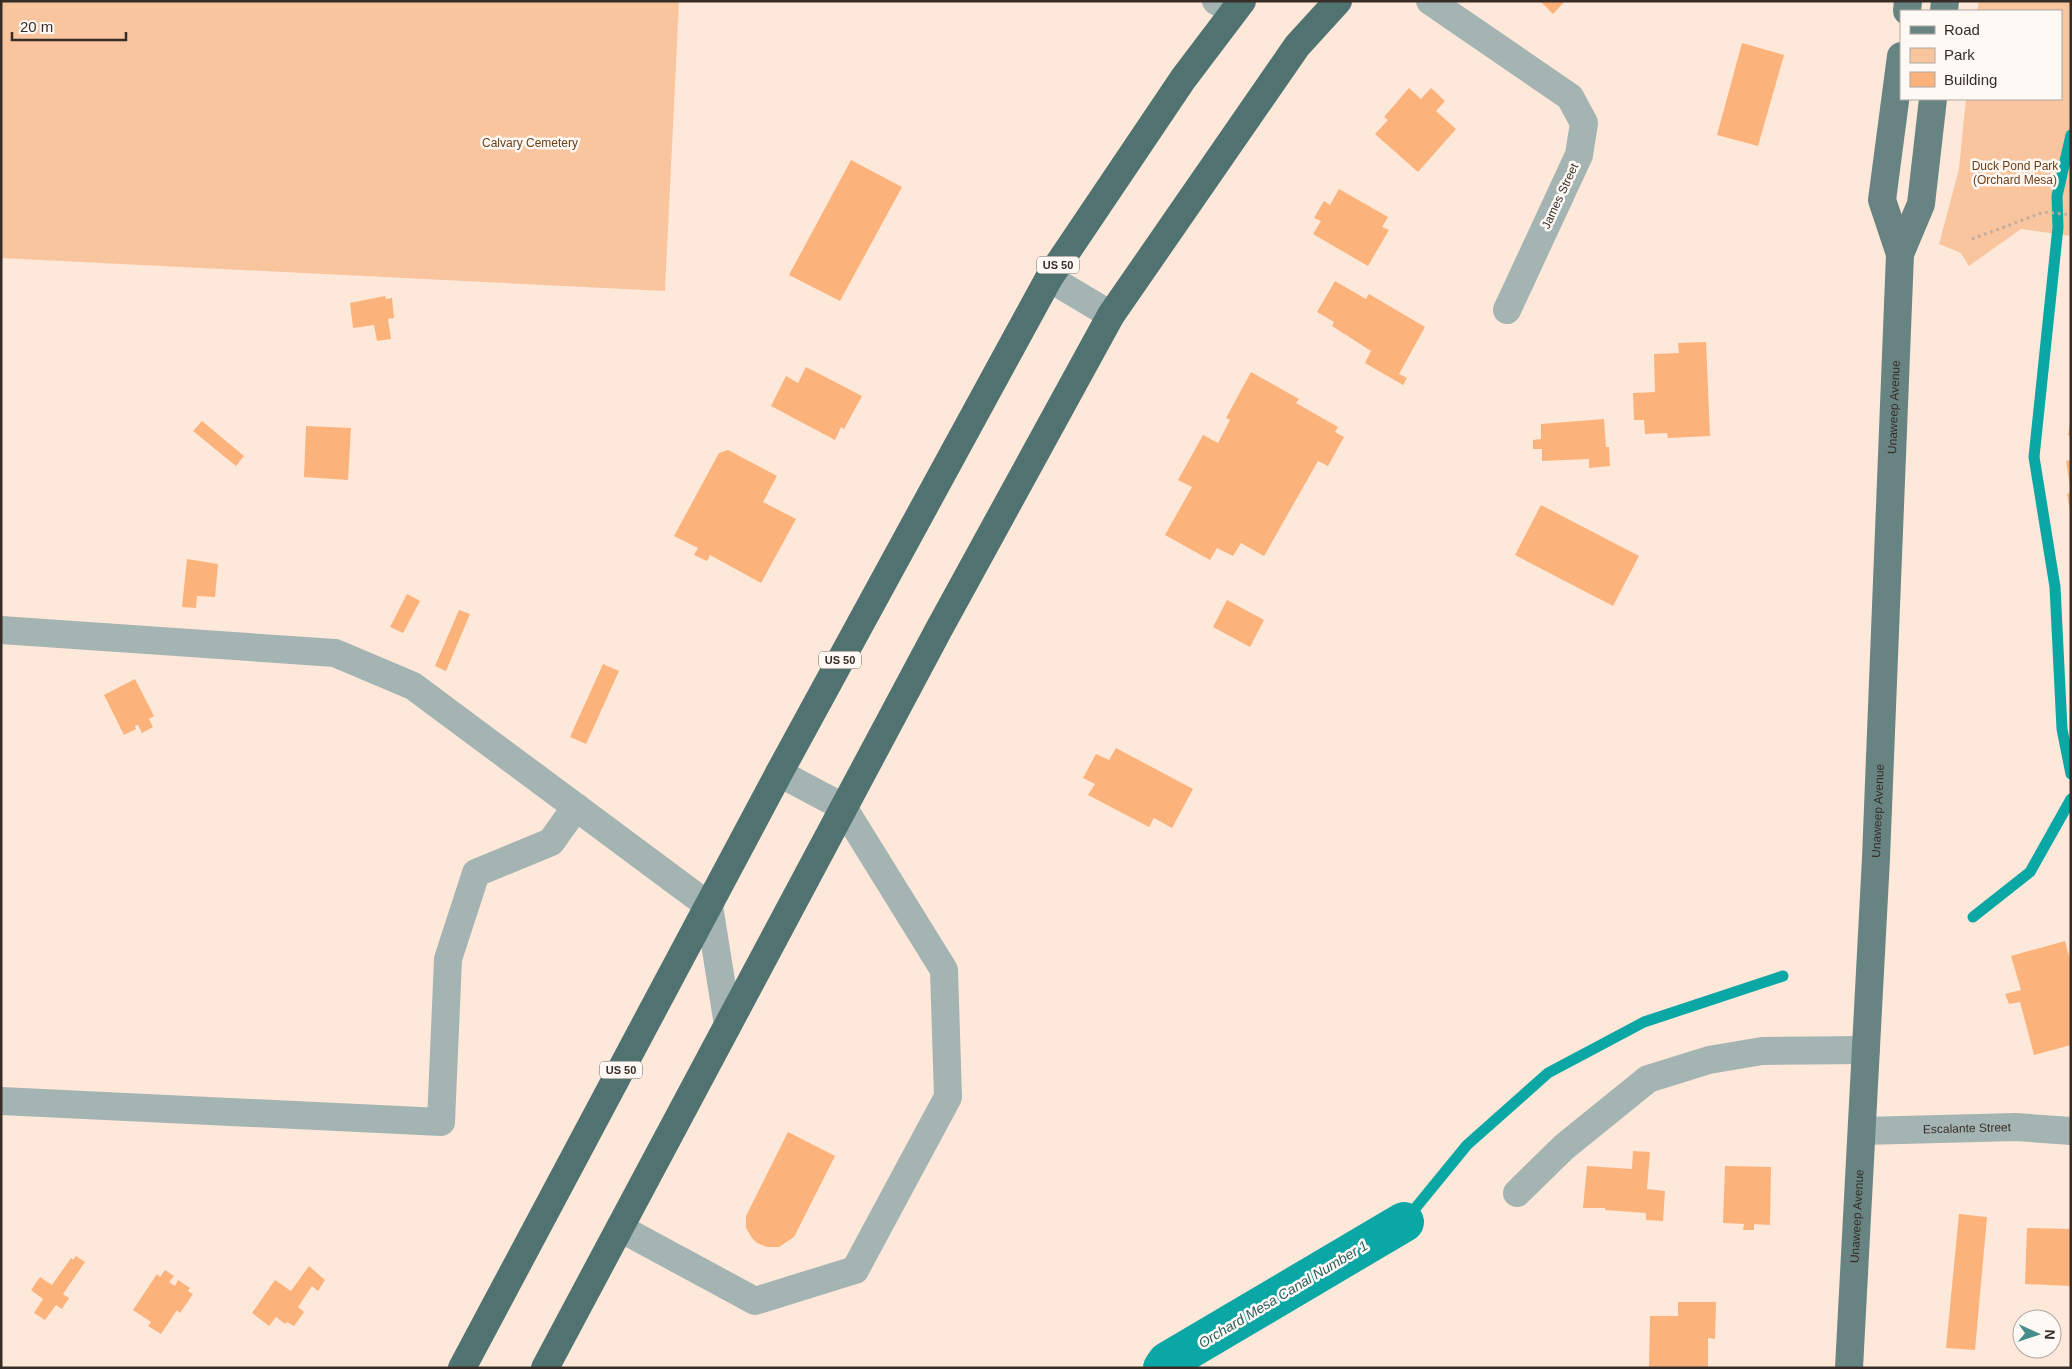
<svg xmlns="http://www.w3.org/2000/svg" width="2072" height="1369" viewBox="0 0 2072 1369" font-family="Helvetica,sans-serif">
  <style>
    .green { fill: #f9c59f }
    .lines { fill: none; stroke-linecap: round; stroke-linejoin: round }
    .stream { stroke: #0aa7a5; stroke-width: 11 }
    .canal { stroke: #0aa7a5; stroke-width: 40 }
    .building { fill: #fcb37b }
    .path { stroke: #bdab9f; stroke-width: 3; stroke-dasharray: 2.5 4; stroke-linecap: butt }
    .minor { stroke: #a4b4b3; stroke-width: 28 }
    .major { stroke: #678483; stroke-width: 28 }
    .highway { stroke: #507372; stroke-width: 28 }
    .labels { text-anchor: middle; stroke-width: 5; stroke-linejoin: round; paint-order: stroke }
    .shield { fill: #fef9f5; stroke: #736a64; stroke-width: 1 }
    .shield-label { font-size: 11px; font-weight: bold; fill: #372d26 }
    .park-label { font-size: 12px; fill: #6d3e14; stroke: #fef9f5 }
    .street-label { font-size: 12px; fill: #372d26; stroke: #fef9f5 }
    .water-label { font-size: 14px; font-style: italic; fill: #295f5d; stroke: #fef9f5 }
  </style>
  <rect width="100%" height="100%" fill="#fee8d9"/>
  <path class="green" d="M1,1H679L665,291L1,258Z
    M1979,1H2071V236L2021,229L1969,266L1961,253L1939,244L1959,169L1966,99H2061V11H1977Z"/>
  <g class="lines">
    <path class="stream" d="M2071,135L2057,196L2058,227L2034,457L2055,587L2062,729L2071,774
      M1973,917L2030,872L2071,799
      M1404,1222L1467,1145L1548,1073L1644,1022L1783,976"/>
    <path class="canal" d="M1163,1368L1167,1362L1404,1222"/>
  </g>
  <path class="building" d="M1540,1H1565L1553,14Z
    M1742,43L1784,55L1758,146L1717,135Z
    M1409,88L1421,99L1431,88L1445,101L1436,111L1456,129L1418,172L1375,134L1388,120L1384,117Z
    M851,160L902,187L840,301L789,275Z
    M1339,189L1388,217L1382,227L1389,230L1368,266L1313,234L1321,221L1314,218L1324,201L1330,205Z
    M1335,281L1366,299L1369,294L1425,327L1399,374L1407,378L1403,385L1365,363L1371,351L1332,326L1334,322L1317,312Z
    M385,296L386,299L392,298L394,318L388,319L391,339L377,341L374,325L353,328L350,303Z
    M1706,342L1710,436L1668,438L1667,433L1645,434L1644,420H1634L1633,393L1655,392L1654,354L1679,353L1678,343Z
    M806,367L862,396L844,429L841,427L835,440L771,406L786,376L798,383Z
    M1251,372L1299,399L1296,403L1338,427L1335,432L1344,437L1328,466L1318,461L1264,556L1241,543L1233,556L1217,548L1210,560L1165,535L1192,487L1178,480L1203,435L1218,443L1230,420L1226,418Z
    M1604,419L1606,447H1609L1610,466L1589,468V459L1542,461V449H1533V440L1541,439V424Z
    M202,421L244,456L236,466L193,431Z
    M2070,423H2071V436L2068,435Z
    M306,426L351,428L348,480L304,477Z
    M728,450L777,476L763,502L796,519L761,583L710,555L707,561L694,555L698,548L674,536L719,453Z
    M2071,460V486H2070L2066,461Z
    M2071,493V510H2070L2067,494Z
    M1541,505L1639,556L1613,606L1515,555Z
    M187,559L218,564L215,597L197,596L196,608L182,607Z
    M407,594L420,601L403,633L390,627Z
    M1227,600L1264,620L1250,647L1213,627Z
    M459,610L470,614L446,671L435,666Z
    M603,664L619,671L586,744L570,737Z
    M135,679L154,716L149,719L153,727L142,733L138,725L135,726L136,729L124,735L104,695Z
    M1116,748L1193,789L1172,828L1154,818L1149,827L1088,795L1095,784L1083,778L1096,754L1109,760Z
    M2065,941L2071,963V1045L2034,1055L2020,1002L2009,1004L2005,994L2021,990L2011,956Z
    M788,1132L835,1156L794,1237L779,1247H767L757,1243L752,1238L746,1228V1216Z
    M1633,1151L1650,1152L1647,1189L1665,1191L1663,1221L1646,1220V1213L1605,1210V1208H1583L1587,1166L1632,1169Z
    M1725,1166L1771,1167L1770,1225L1754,1224V1230H1743L1744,1224L1723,1223Z
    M1959,1214L1987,1217L1975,1350L1946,1348Z
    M2027,1228L2071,1229V1286L2025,1284Z
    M76,1256L85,1262L63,1294L69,1298L62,1309L56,1305L45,1320L34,1313L43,1299L31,1290L40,1277L52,1285L71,1258L73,1260Z
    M309,1266L325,1280L318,1291L312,1286L298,1307L304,1312L294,1326L287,1322L285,1324L276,1317L269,1326L252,1313L275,1280L291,1291Z
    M165,1270L174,1276L169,1282L175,1286L178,1280L190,1288L188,1291L193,1294L180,1313L177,1310L161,1334L148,1326L151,1322L133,1310L157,1274L160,1277Z
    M1678,1302H1716L1715,1339L1708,1338V1368H1649L1650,1316H1678Z"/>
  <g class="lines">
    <path class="path" d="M1972,239L2044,212L2071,215"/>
    <g class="minor">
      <path d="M1216,1L1234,11"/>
      <path d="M1430,1L1570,97L1584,123L1579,155L1507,310"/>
      <path d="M1049,278L1111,315"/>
      <path d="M1,630L335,653L413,686L709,906L728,1025"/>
      <path d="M1,1101L441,1122L448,959L476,873L551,842L576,807"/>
      <path id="s1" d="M1863,1131L2016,1127L2071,1131"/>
      <path d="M1517,1193L1564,1147L1648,1079L1709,1060L1762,1051L1866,1050"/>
      <path d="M620,1228L755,1301L855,1270L948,1097L944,970L843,807L779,773"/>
    </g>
    <g class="major">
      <path d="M1907,11L1908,1"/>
      <path d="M1944,11L1945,1"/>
      <path d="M1900,254L1882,200L1901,56"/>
      <path id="s2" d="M1849,1368L1876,858L1900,254L1921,204L1933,99"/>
    </g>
    <path class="highway" d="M462,1368L779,773L1049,278L1183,79L1242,1
      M545,1368L939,629L1111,315L1297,46L1338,1"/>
  </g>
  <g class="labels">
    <g class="shield">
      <rect x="1037" y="256.5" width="42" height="17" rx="4"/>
      <rect x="819" y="651.5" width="42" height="17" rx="4"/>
      <rect x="600" y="1061.5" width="42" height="17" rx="4"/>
    </g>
    <g class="shield-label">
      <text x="1058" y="269">US 50</text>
      <text x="840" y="664">US 50</text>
      <text x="621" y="1074">US 50</text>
    </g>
    <g class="park-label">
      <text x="530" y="147">Calvary Cemetery</text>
      <text x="2015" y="170">Duck Pond Park<tspan x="2015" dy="14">(Orchard Mesa)</tspan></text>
    </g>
    <g class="street-label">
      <text transform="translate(1560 196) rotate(-65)" y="4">James Street</text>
      <text dy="4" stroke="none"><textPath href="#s2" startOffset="962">Unaweep Avenue</textPath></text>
      <text dy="4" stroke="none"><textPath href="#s2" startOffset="558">Unaweep Avenue</textPath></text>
      <text dy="4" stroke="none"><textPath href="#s1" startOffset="104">Escalante Street</textPath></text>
      <text dy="4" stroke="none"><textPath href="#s2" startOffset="152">Unaweep Avenue</textPath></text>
    </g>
    <g class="water-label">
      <text transform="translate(1283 1294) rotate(-31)" y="5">Orchard Mesa Canal Number 1</text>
    </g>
  </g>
  <rect width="2072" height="1369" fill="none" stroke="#372d26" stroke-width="5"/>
  <rect x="1900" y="10" width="162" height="90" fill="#fef9f5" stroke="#aea7a2"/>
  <rect x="1910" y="26" width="25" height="8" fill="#678483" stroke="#aea7a2"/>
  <text x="1944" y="35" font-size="15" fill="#372d26">Road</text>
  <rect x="1910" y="48" width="25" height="15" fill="#f9c59f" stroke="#aea7a2"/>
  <text x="1944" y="60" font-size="15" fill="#372d26">Park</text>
  <rect x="1910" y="72" width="25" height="15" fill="#fcb37b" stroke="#aea7a2"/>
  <text x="1944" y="85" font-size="15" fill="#372d26">Building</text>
  <g transform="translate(2037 1334) rotate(93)"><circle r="24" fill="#fef9f5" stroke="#aea7a2"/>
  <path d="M0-4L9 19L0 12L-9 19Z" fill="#458c8a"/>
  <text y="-8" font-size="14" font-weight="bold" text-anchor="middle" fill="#372d26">N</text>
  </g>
  <path d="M12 32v8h114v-8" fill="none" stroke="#372d26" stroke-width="2.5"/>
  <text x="20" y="32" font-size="15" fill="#372d26" stroke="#fef9f5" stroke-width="4" paint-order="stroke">20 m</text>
</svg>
